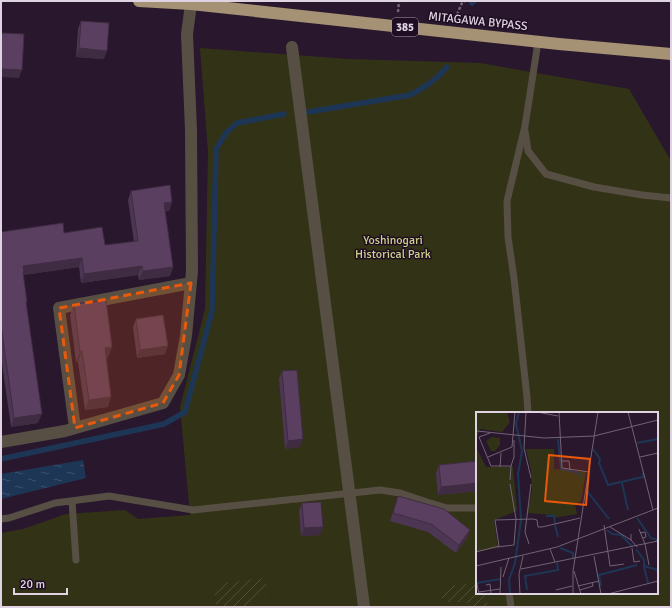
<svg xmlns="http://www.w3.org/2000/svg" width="672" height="608" viewBox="0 0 672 608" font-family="Signika,sans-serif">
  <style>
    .park { fill: #323316; fill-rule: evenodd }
    .garden { fill: url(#garden-furrows) }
    .water { fill: url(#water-ripples) }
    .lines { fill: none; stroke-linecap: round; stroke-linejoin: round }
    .stream { stroke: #1e3655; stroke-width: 5.5 }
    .path { stroke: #746477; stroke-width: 2.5; stroke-dasharray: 3 2; stroke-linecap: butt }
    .lane { stroke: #574f43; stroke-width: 7 }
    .street { stroke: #574f43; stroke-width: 12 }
    .highway { stroke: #a59173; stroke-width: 12 }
    .wall { fill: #4d3653 }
    .shaded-wall { fill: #3f2c43 }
    .building { fill: #5a3f60; stroke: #3f2c43 }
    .marked { fill: #e8590c; fill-opacity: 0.2; stroke: #e8590c; stroke-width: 3; stroke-dasharray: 8 5; stroke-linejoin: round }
    .labels { text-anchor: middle; stroke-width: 3; stroke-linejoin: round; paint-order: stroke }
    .shield { fill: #1f0e23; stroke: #a699a9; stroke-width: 1 }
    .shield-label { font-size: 11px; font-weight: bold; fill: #e0d4e3 }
    .street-label { font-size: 12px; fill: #e0d4e3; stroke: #1f0e23 }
    .park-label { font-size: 12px; fill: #cdd28a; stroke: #1f0e23 }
    .inset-river { fill: none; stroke: #1e3655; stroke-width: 2 }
    .inset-road { fill: none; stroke: #726376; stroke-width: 1 }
    .view { fill: #e8590c; fill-opacity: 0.15; stroke: #e8590c; stroke-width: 2 }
    .inset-edge { fill: none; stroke: #e0d4e3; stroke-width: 2 }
  </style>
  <defs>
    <pattern id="garden-furrows" width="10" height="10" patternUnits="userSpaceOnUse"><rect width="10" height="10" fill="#323316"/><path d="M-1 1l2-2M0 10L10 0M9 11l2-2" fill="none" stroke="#4f5038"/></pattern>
    <pattern id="water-ripples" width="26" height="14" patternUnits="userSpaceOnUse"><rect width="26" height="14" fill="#1e3655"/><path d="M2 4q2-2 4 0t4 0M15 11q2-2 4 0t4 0" fill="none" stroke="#3e526d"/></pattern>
  </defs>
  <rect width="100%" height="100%" fill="#29172d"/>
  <path class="park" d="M200,48L349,59L480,63L629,89L671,161V607H1V533L23,529L66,514L125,510L138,519L190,515L180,407L205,309L208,152ZM477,413H657V593H477Z"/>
  <path class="garden" d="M260,578L263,579L266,581L267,591L265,595L244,607H217C214,597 213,589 223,583Z
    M477,583V593H486L487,604L485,607H475L469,603L464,602H445L442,600C442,595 440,589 445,586Z"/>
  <path class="water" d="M83,460L86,478L1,499V474Z"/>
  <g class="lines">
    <path class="stream" d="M472,3L474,1
      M308,112L410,95C425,87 435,81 447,67
      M1,459L164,424L185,412L212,311L216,149L226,133L237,123L284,114"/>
    <path class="path" d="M398,12L399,1
      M455,19L462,3L465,1"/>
    <path class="lane" d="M525,131L528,151L546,174L594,187L642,195L671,198
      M528,413L527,397L514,278L508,237L507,201L525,126L538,42
      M72,501L76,560
      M1,519L9,518L55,503L109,496L193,510L380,490L400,493L427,502L447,508H477
      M509,593L511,607"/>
    <path class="street" d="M292,47L364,607
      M75,428L59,308L191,283
      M1,442L65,431L163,403L179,375L186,336L192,271L191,130L187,34L191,4"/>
    <path class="highway" d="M139,1L191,4L559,44L671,54"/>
  </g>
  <path class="wall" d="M81,21L104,59L76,57L78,29Z
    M131,191L172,202L169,211H165L173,267L170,276L139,280L138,275L81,283L79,267L23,275L38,423L11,427L1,357V232L64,233L105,245L134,242L128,200Z
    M74,304L112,347L108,357L106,358L108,407L85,410L78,362H76L70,315Z
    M136,319L165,354L137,358L133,327Z
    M282,371L300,447L285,449L279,379Z
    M477,461V491L438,495L436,473L439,465Z
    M398,496L470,530L467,538L456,553L428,532L390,521Z
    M302,503L320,535L301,536L299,511Z"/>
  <path class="shaded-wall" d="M79,48L107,51L104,59L76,57Z
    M1,69L22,70L19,78L1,77Z
    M172,202L169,211L161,212L164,203Z
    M82,258L79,267L23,275L21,281L23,266Z
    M142,266L138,275L81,283L84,274Z
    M173,267L170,276L139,280L143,271Z
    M168,346L165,354L137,358L140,350Z
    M112,347L108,357L101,358L105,348Z
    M82,351L78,362H76L80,352Z
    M111,397L108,407L85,410L89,400Z
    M42,414L38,423L11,427L14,418Z
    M303,439L300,447L285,449L288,441Z
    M477,483V491L438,495L441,487Z
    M323,527L320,535L301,536L304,528Z
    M470,530L467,538L456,553L459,545Z"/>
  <path class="building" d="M81,21L109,23L107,51L79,48Z
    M1,33L24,34L22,70L1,69Z
    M170,185L172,202L164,203L173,267L143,271L142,266L84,274L82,258L23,266L24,272H23L27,302H26L42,414L14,418L1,325V232L63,223L64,233L102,227L105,245L138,241L131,191Z
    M106,300L112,347L105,348L111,397L89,400L82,351L80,352L74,304Z
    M163,315L168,346L140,350L136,319Z
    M297,370L303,439L288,441L282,371Z
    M477,461V483L441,487L439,465Z
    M398,496L444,509L470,530L459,545L431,524L393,513Z
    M321,502L323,527L304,528L302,503Z"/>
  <path class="marked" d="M191,283L179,375L163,403L75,428L59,308Z"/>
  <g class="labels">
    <rect class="shield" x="392" y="18" width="26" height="18" rx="3"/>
    <g class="shield-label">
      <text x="405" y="31">385</text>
    </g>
    <g class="street-label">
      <text transform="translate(478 21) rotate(6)" y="4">MITAGAWA BYPASS</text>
    </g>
    <g class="park-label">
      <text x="393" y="244">Yoshinogari<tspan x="393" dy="14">Historical Park</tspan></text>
    </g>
  </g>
  <g transform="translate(476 412)">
    <rect width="182" height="182" fill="#29172d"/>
    <path d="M16,25L24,26V33L19,39H15L10,29Z" fill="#323316"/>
    <path d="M0,0H31L34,10L26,20L4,17L0,28ZM0,35L10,55H37L41,99L18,108L22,136L0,140ZM50,37H78V57L110,60L105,89L99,92L101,102L78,106V103L51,101L56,78L55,58Z" fill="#323316"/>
    <path class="inset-river" d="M82,27L85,57L103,61L105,66M161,31L182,27M117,37L124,47L123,51L132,73L167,65V61M146,71L152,98M111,79L133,107M70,104H78L79,111M161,106L175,126L182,128M79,113L82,125M131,118L136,122L145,123L156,134M84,136L97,141V146M160,137L168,148V154L182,158M168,155L172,171M1,171L24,167M125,174L123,163L161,153M51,178L49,164L82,158L81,151M34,182L33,168L39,151L45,108L42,62L46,39L40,12L43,0"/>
    <path class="inset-road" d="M50,0L48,36L55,66M61,0L82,4M83,0L86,56L113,60M152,0L177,98M1,19L68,26L118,24L182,8M14,21L3,25L15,54H35L34,68M12,45L36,35L39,0M164,45L182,41M85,49H93L94,58M35,54L38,45V28M24,55L25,41M128,113L134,154L148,152M134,115L155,128M163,117L169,132M164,121L169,120L170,125L167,126M155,122V128L161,135M53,132L49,120L55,72M169,132L173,153M21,135L38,133L40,107L34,72M156,136L158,150L164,149M74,137L79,150M0,140L23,134L19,108L57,107L61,108L62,115H66L104,106M118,144L125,182M0,154L81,135L182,96M45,157L182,129M98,159L105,182M27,165L33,146M0,167L3,182M10,173L14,172L15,182M102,174L123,169M80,178L96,174M104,178L117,174L116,170M3,180L24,177M24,182L25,155M44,182L43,162L47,144M97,182V159L122,0M132,182L182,169"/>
    <path class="view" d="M73,43L114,47L110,93L69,89Z"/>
    <rect width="182" height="182" class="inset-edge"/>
  </g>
  <rect width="672" height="608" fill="none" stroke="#e0d4e3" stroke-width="4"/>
  <path d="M14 588v6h53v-6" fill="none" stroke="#e0d4e3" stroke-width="2"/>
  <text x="20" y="588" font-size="12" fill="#e0d4e3" stroke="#1f0e23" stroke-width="3" paint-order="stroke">20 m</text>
</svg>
